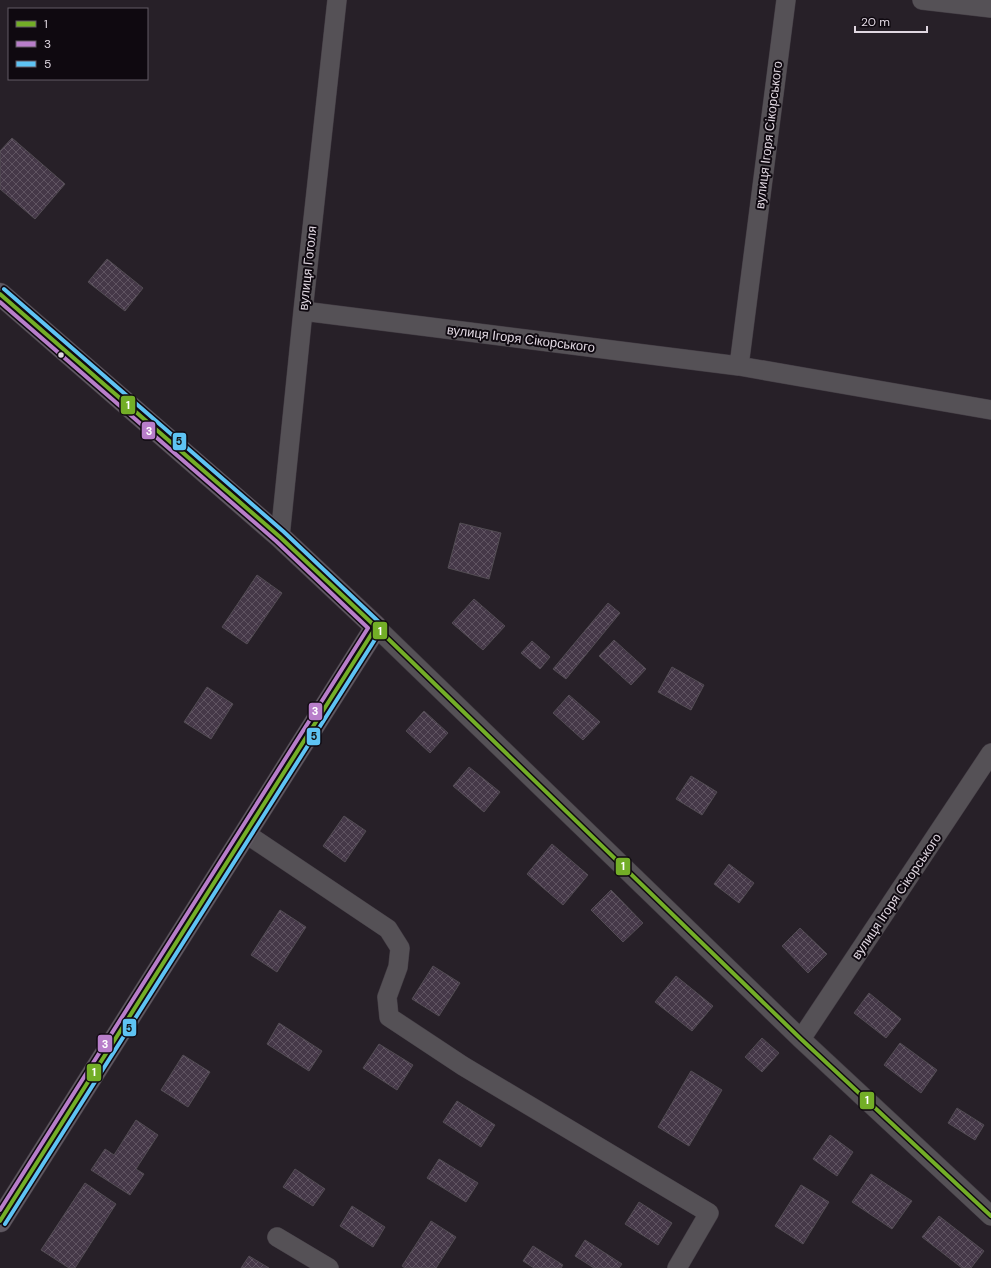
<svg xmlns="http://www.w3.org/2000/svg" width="991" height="1268" viewBox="0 0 991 1268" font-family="'DM Sans',sans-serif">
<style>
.building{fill:url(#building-cross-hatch);stroke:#524c53}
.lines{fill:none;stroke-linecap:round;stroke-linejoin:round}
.street-casing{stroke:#423b43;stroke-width:20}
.primary-casing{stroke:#423b43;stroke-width:23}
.street{stroke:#555156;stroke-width:19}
.primary{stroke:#5f5861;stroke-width:22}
.bus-1-casing{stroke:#0f0910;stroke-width:7}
.bus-2-casing{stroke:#0f0910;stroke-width:7}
.bus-3-casing{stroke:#0f0910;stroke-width:7}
.bus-1{stroke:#73ae27;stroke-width:4}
.bus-2{stroke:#b87eca;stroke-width:4}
.bus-3{stroke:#5ec3f3;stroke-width:4}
.bus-dot{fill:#e0d7e1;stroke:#0f0910;stroke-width:1.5}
.labels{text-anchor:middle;stroke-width:4;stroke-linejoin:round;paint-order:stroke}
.street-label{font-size:13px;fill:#e0d7e1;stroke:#0f0910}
.line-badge{stroke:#0f0910;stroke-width:1.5}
.badge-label{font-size:11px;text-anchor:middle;font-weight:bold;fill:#fff}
.pale-badge-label{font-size:11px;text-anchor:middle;font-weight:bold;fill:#111}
</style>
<defs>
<pattern id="building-cross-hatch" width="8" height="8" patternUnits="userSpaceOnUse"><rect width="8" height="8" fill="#453848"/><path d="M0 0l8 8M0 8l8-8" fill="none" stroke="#605462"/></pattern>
</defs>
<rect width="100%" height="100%" fill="#272028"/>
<path class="building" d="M12,138L65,184L35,219L0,189V151Z
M107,259L143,288L125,311L88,282Z
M460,523L501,533L489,579L448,568Z
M257,575L282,593L247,644L222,627Z
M474,599L505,626L483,650L452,623Z
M608,603L620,613L566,679L553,669Z
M614,640L646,669L631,685L599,656Z
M532,641L550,657L540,669L521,653Z
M672,667L704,685L691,710L658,692Z
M207,687L233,704L211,739L184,722Z
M569,695L600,722L583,740L553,713Z
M424,711L448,733L430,753L406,731Z
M469,767L500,792L484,812L453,786Z
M691,776L717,792L702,815L676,799Z
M344,816L366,831L345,862L323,846Z
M552,844L588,875L563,905L527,874Z
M729,864L754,883L739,903L714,884Z
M611,890L643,923L623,942L591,910Z
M280,910L306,927L277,972L251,955Z
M800,928L827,954L808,973L782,946Z
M433,966L460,983L439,1016L412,999Z
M676,976L713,1006L692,1031L655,1002Z
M869,993L901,1019L886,1038L854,1013Z
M279,1023L322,1051L309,1071L267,1044Z
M762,1038L779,1053L762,1072L745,1057Z
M900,1043L937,1070L921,1093L884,1065Z
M379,1044L413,1065L397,1090L363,1068Z
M183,1055L210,1072L188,1107L161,1090Z
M691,1071L722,1090L689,1146L658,1127Z
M457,1101L495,1125L481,1147L443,1122Z
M957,1108L984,1125L975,1140L948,1123Z
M136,1120L158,1135L136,1169L144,1174L130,1195L91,1170L105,1149L114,1155Z
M830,1135L853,1152L837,1176L813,1159Z
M439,1159L478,1183L466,1202L427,1178Z
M295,1169L325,1189L313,1206L283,1187Z
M871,1174L912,1201L892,1229L852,1202Z
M85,1183L116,1204L75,1268H69L41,1250Z
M801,1185L829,1202L803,1244L775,1226Z
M639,1202L672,1223L658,1245L625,1224Z
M352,1206L385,1227L373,1247L340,1226Z
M939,1216L984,1251L971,1268H962L922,1237Z
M431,1221L456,1237L436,1268H405L402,1266Z
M585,1240L622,1264L619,1268H594L575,1256Z
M533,1246L563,1265L561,1268H534L523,1261Z
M249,1256L269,1268H241Z"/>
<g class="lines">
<defs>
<path id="street" d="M922,0L991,8
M303,311L739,366L991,410
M739,366L786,0
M280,537L303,311L337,0
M376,627L801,1039L991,1216
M245,833L388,929L400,948L398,967L387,997L389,1017L463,1066L709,1213L677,1268
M801,1039L991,753
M277,1237L329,1268"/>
<path id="primary" d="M0,294L280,537L376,627L0,1221"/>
</defs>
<use href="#street" class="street-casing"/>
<use href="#primary" class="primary-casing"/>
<use href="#street" class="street"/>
<use href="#primary" class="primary"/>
<defs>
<path id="bus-1" d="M0,294L280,537L376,627L801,1039L991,1216
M0,1221L376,627"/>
<path id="bus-2" d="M0,302L276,541L368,628L0,1210"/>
<path id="bus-3" d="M4,289L284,532L380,623L382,626L381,630L5,1224"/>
</defs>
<use href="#bus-1" class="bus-1-casing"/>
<use href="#bus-2" class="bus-2-casing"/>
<use href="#bus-3" class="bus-3-casing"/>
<use href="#bus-1" class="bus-1"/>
<use href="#bus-2" class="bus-2"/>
<use href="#bus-3" class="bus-3"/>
</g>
<circle class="bus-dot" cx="61" cy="355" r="3.5"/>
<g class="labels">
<g class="street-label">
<text transform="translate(768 135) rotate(-83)" y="5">вулиця Ігоря Сікорського</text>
<text transform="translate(307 268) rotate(-84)" y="5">вулиця Гоголя</text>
<text transform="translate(521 338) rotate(7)" y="5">вулиця Ігоря Сікорського</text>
<text transform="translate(896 896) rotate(-56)" y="5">вулиця Ігоря Сікорського</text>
</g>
</g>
<g class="line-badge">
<rect x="120" y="395" width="16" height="20" rx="4" fill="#73ae27"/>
<rect x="141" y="421" width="15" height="19" rx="4" fill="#b87eca"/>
<rect x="172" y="432" width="15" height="19" rx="4" fill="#5ec3f3"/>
<rect x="372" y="621" width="16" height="19" rx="4" fill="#73ae27"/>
<rect x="308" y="702" width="15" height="19" rx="4" fill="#b87eca"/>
<rect x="306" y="727" width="15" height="19" rx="4" fill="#5ec3f3"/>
<rect x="615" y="857" width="16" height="19" rx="4" fill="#73ae27"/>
<rect x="122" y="1018" width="15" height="19" rx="4" fill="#5ec3f3"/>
<rect x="97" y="1034" width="16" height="19" rx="4" fill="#b87eca"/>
<rect x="86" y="1063" width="16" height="19" rx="4" fill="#73ae27"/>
<rect x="859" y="1091" width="16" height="19" rx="4" fill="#73ae27"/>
</g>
<g class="badge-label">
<text x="128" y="409">1</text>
<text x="149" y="435">3</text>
<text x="380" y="635">1</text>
<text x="315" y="715">3</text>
<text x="623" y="870">1</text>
<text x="105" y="1048">3</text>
<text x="94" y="1076">1</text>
<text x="867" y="1104">1</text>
</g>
<g class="pale-badge-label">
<text x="179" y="445">5</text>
<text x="314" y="740">5</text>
<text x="129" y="1032">5</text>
</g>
<rect x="8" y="8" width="140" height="72" fill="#0f0910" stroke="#635b64"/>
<rect x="16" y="21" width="20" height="6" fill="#73ae27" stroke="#635b64"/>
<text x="44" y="28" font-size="12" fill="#e0d7e1">1</text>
<rect x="16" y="41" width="20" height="6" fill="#b87eca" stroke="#635b64"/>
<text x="44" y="48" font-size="12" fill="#e0d7e1">3</text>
<rect x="16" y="61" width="20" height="6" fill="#5ec3f3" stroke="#635b64"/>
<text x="44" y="68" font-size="12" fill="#e0d7e1">5</text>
<path d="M855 26v6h72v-6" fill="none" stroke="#e0d7e1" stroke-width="2"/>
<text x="861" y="26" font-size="12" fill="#e0d7e1" stroke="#0f0910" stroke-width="3" paint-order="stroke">20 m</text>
</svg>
